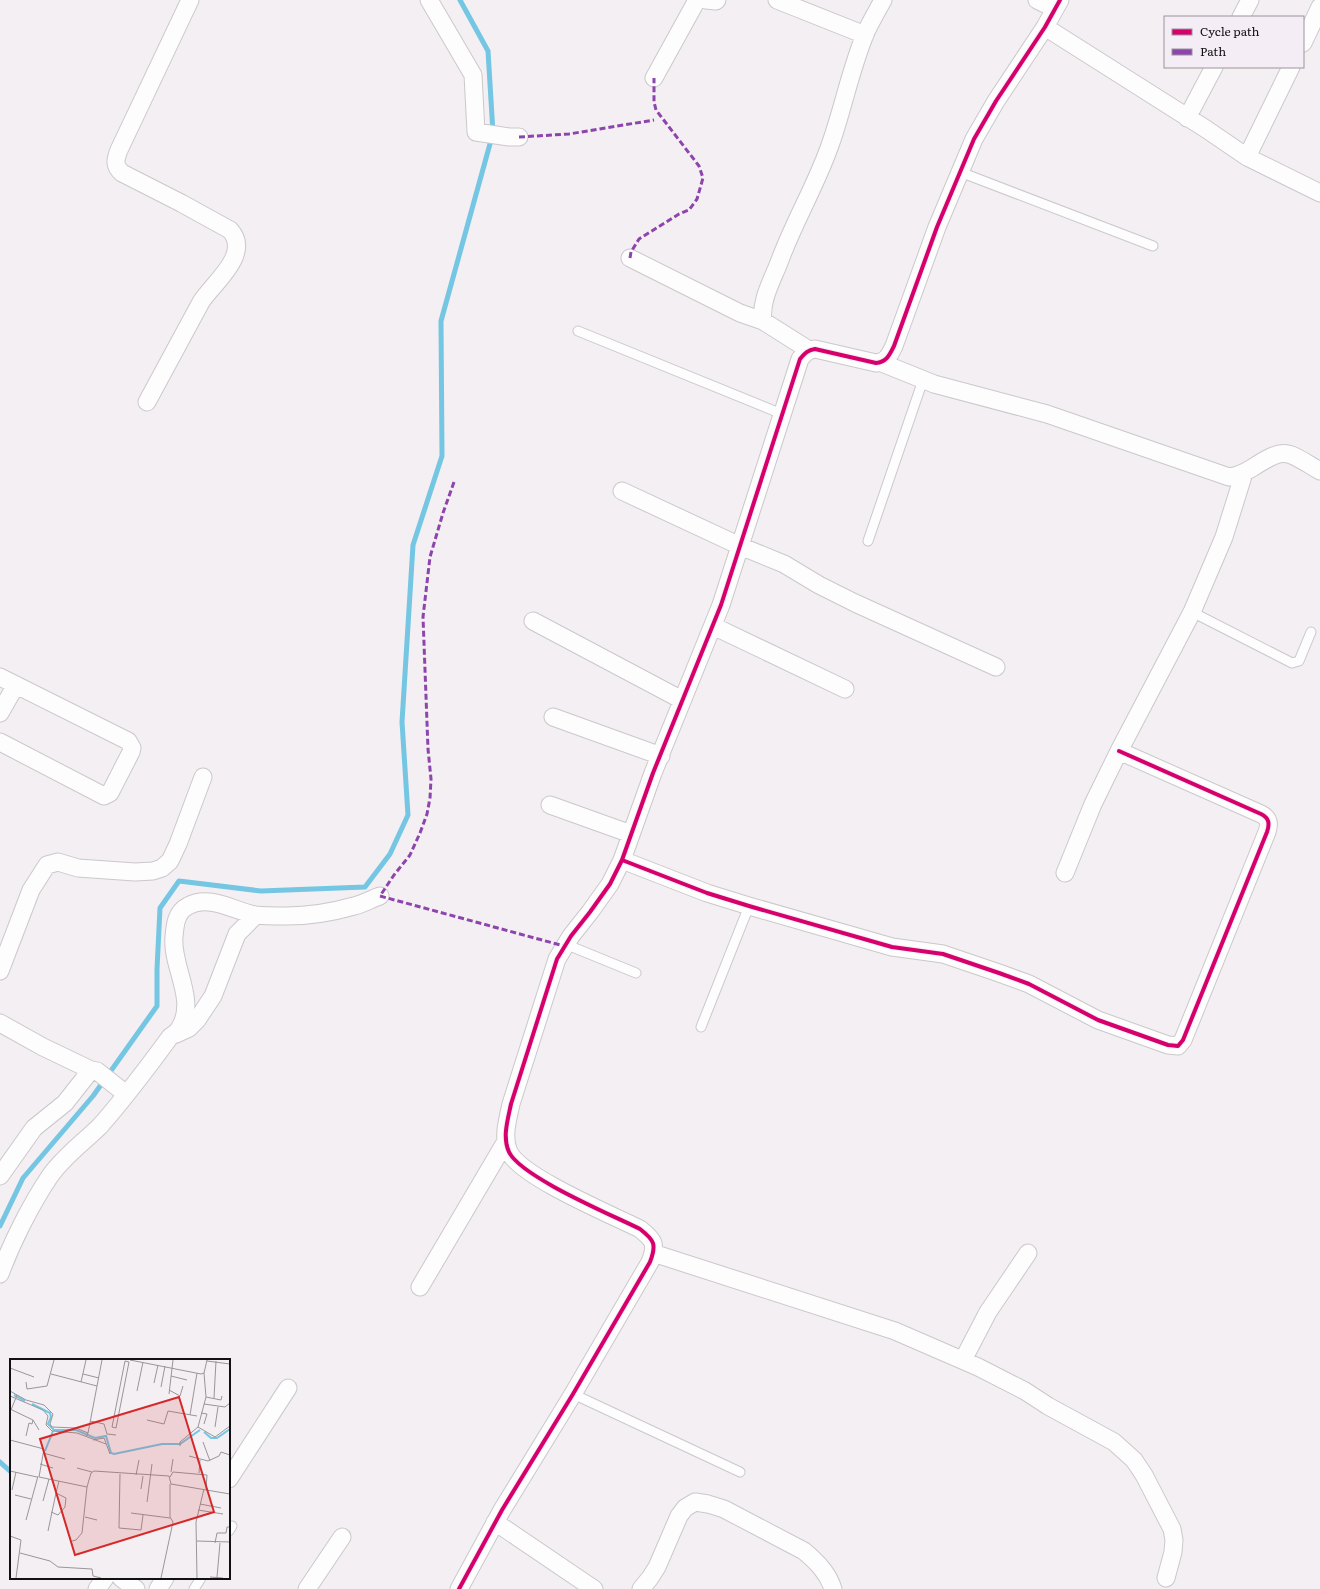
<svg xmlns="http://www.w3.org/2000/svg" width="1320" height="1589" viewBox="0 0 1320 1589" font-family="Literata,serif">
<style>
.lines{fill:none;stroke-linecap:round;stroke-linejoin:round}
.stream{stroke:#74c6e3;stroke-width:5}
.service-casing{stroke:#cbc8cb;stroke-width:11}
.minor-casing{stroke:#cbc8cb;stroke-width:19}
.service{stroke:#fdfdfd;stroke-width:9}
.minor{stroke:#fdfdfd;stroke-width:17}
.quiet{stroke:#8e44ad;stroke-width:3;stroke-dasharray:6 3;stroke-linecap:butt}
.cycleway-casing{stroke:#f5edf5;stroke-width:6}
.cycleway{stroke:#d6006c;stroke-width:4}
.inset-river{fill:none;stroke:#74c6e3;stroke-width:2}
.inset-road{fill:none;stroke:#999699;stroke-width:1}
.view{fill:#d62828;fill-opacity:0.15;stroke:#d62828;stroke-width:2}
.inset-edge{fill:none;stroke:#121012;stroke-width:2}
</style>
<rect width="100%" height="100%" fill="#f3eff3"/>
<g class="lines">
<path class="stream" d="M0,1226L23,1178L93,1096L157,1006V969L160,908L179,881L261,891L365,887L390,854L408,815L402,722L413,545L442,456L441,321L493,133L488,51L460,0
M0,1462L11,1472"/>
<defs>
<path id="service" d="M960,172L1153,246
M578,331L782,414
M868,541L923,380
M1192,612L1292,663L1299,661L1311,632
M565,944L636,973
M701,1027L749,906
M573,1394L740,1472
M229,1531L232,1526
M194,1589L201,1578"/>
<path id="minor" d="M429,0L473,75L476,132L509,137H519
M706,0L716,1L717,0
M777,0L865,35
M1037,0L1055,9
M1241,17L1250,0
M1045,27L1206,129L1247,157L1320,193
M1303,43L1320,7
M654,78L697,0
M1187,118L1214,67
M1247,157L1291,67
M630,258L740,313L763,321
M809,350L763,321C760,300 773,279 780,260C794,222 815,187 829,148C843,110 850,70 866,32C871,21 877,11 883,0
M882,363L934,384L1047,414L1229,477C1238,476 1244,473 1252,468C1286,446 1286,451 1320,471
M147,402L201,302C213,283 252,254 230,230L181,203L122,173C114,166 115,160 119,150L190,0
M622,491L740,546L784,564L819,585L855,603L996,667
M533,621L682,700
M713,626L845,689
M0,677L128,741L132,748L131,752L110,793L104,796L0,742
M0,713L16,685
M553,717L661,756
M550,805L631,834
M622,860L707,893L749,906L892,947L943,954L999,973L1029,984L1098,1020L1168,1045L1178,1046L1183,1040L1267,832C1270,823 1269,818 1261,814L1119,751
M1065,873L1093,804L1119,751L1192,612L1224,537L1244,473
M0,971L31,890L47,865L58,862L78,868L135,872L153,871L162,868L170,861L178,844L203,777
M0,1023L43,1047L91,1070
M176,1034L189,1028L197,1020L213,996L237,934L256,915
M0,1176L34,1128L65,1103L91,1070L97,1071L126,1094
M653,1253L895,1331L978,1367L1025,1391L1048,1406L1114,1442L1134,1460L1144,1475L1172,1529L1174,1540L1173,1552L1166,1578
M0,1274C12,1242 31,1204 50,1176C64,1156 84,1142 100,1126C125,1098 148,1067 170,1037C173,1035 177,1032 179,1029C198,1000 171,967 174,937C175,925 176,912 188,906C210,894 234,911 255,915C265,916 276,916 286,916C308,916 333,912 354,906C363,904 371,899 380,896
M420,1287L506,1141
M963,1360L988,1312L1028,1253
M229,1479L288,1388
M495,1522L594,1589
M121,1578L136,1589
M97,1589L105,1578
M158,1589L165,1578
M307,1589L342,1537
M459,1589L502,1510L573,1394L650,1262C657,1244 654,1240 640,1229C612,1215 521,1177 509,1152C502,1137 508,1119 511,1104L557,959L571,936L590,912L610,884L622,860L653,773L721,605L800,359C805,353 808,350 815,349L876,363C887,362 890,354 894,346L937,227L974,139L996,101L1045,27L1060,0
M641,1589L650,1578L657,1567L679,1516L685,1508L695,1502L708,1504L724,1509L804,1551C817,1562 828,1573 833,1589"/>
</defs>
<use href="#service" class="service-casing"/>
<use href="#minor" class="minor-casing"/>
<use href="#service" class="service"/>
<use href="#minor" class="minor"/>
<path class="quiet" d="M519,137L569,134L654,120
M630,258L631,252L639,239L679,214L689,210L697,199L703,178L699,166L656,110L654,102V78
M454,482L443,513L430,557L423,617L428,749L431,779L430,798L427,814L420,833L410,855L394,875L380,896L564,946"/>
<defs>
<path id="cycleway" d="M622,860L707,893L749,906L892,947L943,954L999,973L1029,984L1098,1020L1168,1045L1178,1046L1183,1040L1267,832C1270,823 1269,818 1261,814L1119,751
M459,1589L502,1510L573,1394L650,1262C657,1244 654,1240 640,1229C612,1215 521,1177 509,1152C502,1137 508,1119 511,1104L557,959L571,936L590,912L610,884L622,860L653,773L721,605L800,359C805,353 808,350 815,349L876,363C887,362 890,354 894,346L937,227L974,139L996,101L1045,27L1060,0"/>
</defs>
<use href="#cycleway" class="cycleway-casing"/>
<use href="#cycleway" class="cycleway"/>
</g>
<g transform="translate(10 1359)">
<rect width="220" height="220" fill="#f3eff3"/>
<path class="inset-river" d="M4,36L15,42M22,45L40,54L41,58L38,65L44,71H66L85,79L96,77L101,94L104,95L152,85H170L190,71M194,73L201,79H207L220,70M35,92L43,72"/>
<path class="inset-road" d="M120,1L191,15L194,14L197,1M115,2L119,3L106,69L102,68ZM197,2L220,5M0,9L24,18M41,15L87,27M73,15L89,19M161,17L177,21M16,23L17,30L37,27L44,1M71,23L76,1M144,24L148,6M151,28L155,7M159,31L170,37L173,27M0,32L16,41L34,46L43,55L40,65L42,68L66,69L78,74L76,78M127,32L133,3M159,35L163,1M0,37L33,51L38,57L36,66L42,72L67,74L96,85M196,38L211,41L212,37M204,39L206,2M194,45L215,48L220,44M0,50L23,61L29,71M1,51L7,36M191,54L197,55L194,65M180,56L187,14M137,61L154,65L158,52L187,57M80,62L94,65L97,75L106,76M188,68L205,78L220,67M205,68L208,48M78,74L92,1M16,77L19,64L22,65L23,61M0,81L34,90L29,118L77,128L81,114L84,112L159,117L161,125L220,135M83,81L94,79L100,95M193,83L200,102M170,87V83L188,68L196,38L194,14M33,94L55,100M179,97L198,102L209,97L211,93L220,96M30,105L43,109M67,109L82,113M0,112L27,118M161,113L163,100M189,114L190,101M110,115L109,169L131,171L133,156M126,116L129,101M160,118L163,113L197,116L196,130M131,130L133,117M2,131L6,113M5,136L21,140M33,142L39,120M137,143L142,105M190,145L211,149M188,151L213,155M41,153L48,156L55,148L56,139L46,134L49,122M121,154L160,159M75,158L87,161M16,161L28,117M38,172L46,134M0,177L11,181L6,219M62,182L66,181L72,174L77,128M187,182L220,183M205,184L207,174H216L217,168H220M10,194L40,202L48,208L82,210L83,217L91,219M200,218L213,219M207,218L210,184M151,219L163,163L160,158V125M187,219L186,163L194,130"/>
<path class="view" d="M169,38L204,153L65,196L30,80Z"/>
<rect width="220" height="220" class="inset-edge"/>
</g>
<rect x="1164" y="16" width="140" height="52" fill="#f5edf5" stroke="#9a959a"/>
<rect x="1172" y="29" width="20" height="6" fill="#d6006c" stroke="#9a959a"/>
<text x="1200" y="36" font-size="12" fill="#121012">Cycle path</text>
<rect x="1172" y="49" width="20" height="6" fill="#8e44ad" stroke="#9a959a"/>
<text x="1200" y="56" font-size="12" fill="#121012">Path</text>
</svg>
